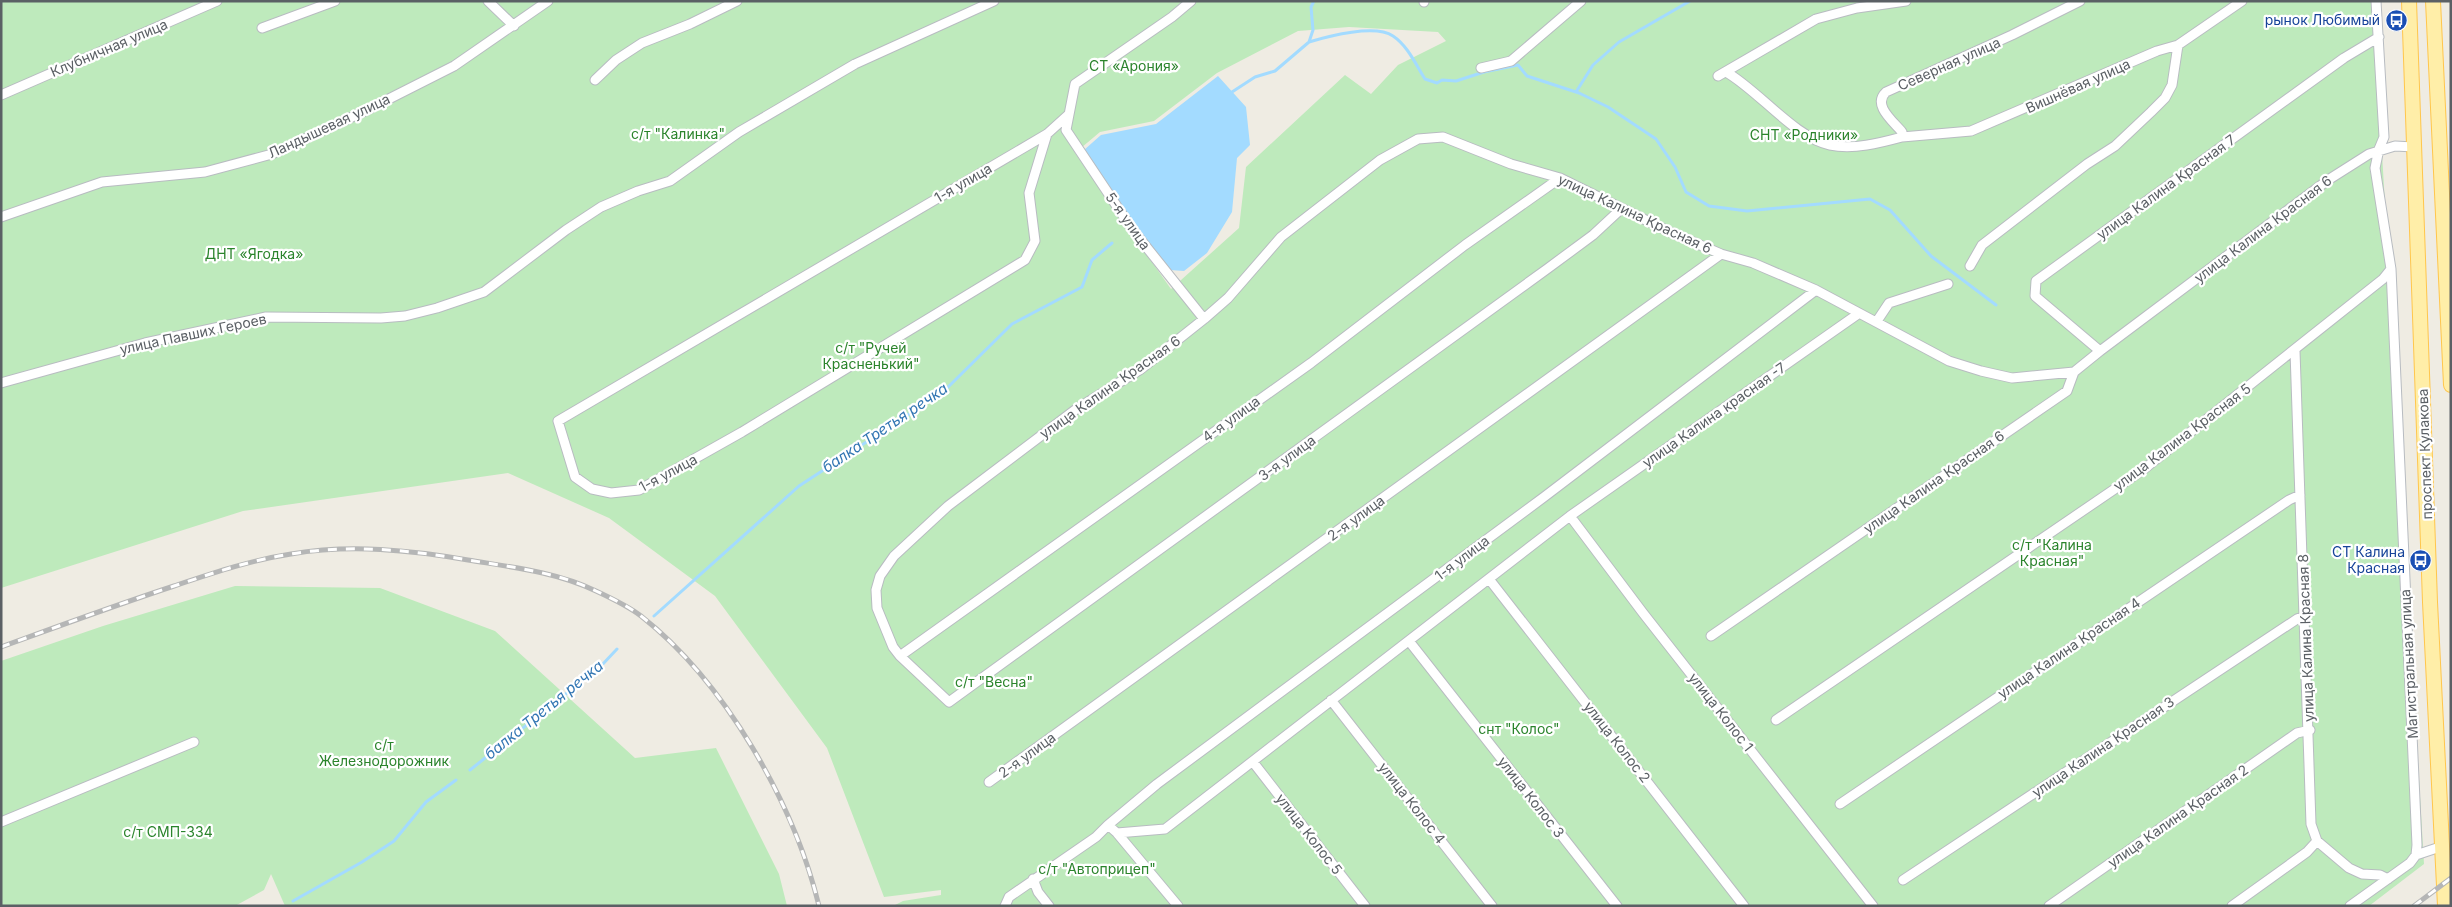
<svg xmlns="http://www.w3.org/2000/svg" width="2452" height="907" viewBox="0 0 2452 907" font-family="Inter,sans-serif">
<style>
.green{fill:#beeabc;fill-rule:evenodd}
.water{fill:#a3dbff}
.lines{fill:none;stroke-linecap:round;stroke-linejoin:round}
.stream{stroke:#a3dbff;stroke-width:3}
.street-casing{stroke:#b8bcc1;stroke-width:11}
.primary-casing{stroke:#ffc64c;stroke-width:16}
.street{stroke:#fff;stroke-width:9}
.primary{stroke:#ffeea8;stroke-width:14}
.rail-casing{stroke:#b5b6b6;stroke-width:5}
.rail{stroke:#fff;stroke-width:3;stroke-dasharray:9;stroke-linecap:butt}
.labels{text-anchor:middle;stroke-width:4.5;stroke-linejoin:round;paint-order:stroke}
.transit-label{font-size:14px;fill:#164399;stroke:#fff;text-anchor:end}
.street-label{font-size:14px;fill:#5b6065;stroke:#fff}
.park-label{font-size:14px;fill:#2b842c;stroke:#fff}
.water-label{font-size:15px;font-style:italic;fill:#3276b3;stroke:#fff}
</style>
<rect width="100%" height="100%" fill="#efece3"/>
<path class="green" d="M1,1H2373L2424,864L2369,906H893L903,901L941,895V890L884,897L827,748L715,596L609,518L508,473L243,511L1,588ZM1349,27L1438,32L1446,41L1398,65L1371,94L1345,75L1246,167L1239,228L1171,289L1075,153L1100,132L1154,121L1217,73L1298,31Z
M235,586L380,588L495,631L635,758L716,748L779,874L787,906H285L271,874L264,890L235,906H1V661L103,626Z"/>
<path class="water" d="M1218,76L1246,107L1250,145L1237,158L1232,212L1207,253L1184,271L1170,270L1129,216L1084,150L1101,135L1156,124Z"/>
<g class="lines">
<path class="stream" d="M1309,42C1329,36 1375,24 1393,36C1408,46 1416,65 1425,79L1437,83L1442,80L1456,81L1484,72L1518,65L1527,76L1579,93L1608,107L1656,139L1675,167L1686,192L1709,206L1747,211L1870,199L1890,210L1931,256L1996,305
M1576,92L1593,65L1619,42L1690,1
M1231,95L1232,92L1255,77L1275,71L1309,42L1313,30L1311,7L1314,1
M654,616L799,486L943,392L1012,324L1082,287L1092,260L1112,243
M470,770L601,666L617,649
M293,901L362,862L394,841L426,802L456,780"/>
<defs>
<path id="street" d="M488,1L514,26
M1191,1L1172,17L1075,84L1066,130L1132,229L1204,319
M1424,2V1
M262,28L335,1
M1481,68L1511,61L1581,1
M1726,72C1758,90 1795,138 1830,145C1853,150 1880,143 1902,137V132C1893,121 1872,105 1886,92L2012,35L2080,1
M1718,76L1816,19L1857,8L1906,1
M595,80L616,60L642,43L690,24L737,1
M1,95L217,1
M1047,134L1029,193L1035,241L1025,260L742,432L639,490L611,493L592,489L575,477L558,421L1047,134L1068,115
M1902,137L1971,131L2157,51L2178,45L2242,1
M1621,209L1593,235L1547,269L949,702L900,656L893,647L877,608L876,590L880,576L894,556L948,506L1075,410L1141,369L1204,319L1228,298L1281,237L1380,160L1418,139L1443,137L1511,164L1560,178L1670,232L1721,254L1753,263L1816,290L1949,361L1981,371L2012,378L2074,372
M1,217L102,182L205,172L272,154L365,111L454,66L548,1
M1970,266L1982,245L2087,164L2115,146L2151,112L2165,98L2172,85L2178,45
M1877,321L1889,303L1948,284
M2100,351L2035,296L2036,281L2344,58L2379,37
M2295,351L2311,824L2317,841L2349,868L2362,874L2380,875L2388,879
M1,383L145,343L266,317L381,318L405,316L437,308L484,292L566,230L601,207L638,191L670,181L739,132L855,64L994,1
M1570,516L1643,613L1873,906
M1489,579L1744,906
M1711,636L2067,391L2074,372L2100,351L2328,180L2369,154L2395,146L2414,147
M1409,641L1617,906
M900,656L1311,363L1465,245L1560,178
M1331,700L1492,906
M1776,720L2144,469L2383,279L2391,269L2375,168L2379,149L2384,137L2376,1
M1253,762L1365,906
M989,782L1721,254
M1840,804L2289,500L2300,495
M1,822L194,742
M1108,825L1157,784L1544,497L1816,290
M1117,833L1178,906
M2416,855L2443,846
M1033,879L1038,892L1049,906
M1903,880L2297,619L2305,616
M1005,906L1009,897L1096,837L1108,825L1117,833L1165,829L1570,516L1858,314
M2049,906L2297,733L2310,730
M2232,906L2307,852L2317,841
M2350,906L2410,863L2416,855L2417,845L2391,269"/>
<path id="primary" d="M2409,1L2430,602L2445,906
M2433,1L2451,385"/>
</defs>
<use href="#street" class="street-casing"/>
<use href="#primary" class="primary-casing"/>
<use href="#street" class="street"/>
<use href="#primary" class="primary"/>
<defs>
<path id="rail" d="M1,647C59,626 116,605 174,586C213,573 251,560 291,554C351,544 410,550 468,560C511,567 557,572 596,591C611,598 628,606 641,616C725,682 794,803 819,906
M2414,906L2451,878"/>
</defs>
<use href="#rail" class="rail-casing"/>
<use href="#rail" class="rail"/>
</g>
<defs>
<symbol id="bus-disc" viewBox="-11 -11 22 22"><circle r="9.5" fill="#1a4fb4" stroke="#fff"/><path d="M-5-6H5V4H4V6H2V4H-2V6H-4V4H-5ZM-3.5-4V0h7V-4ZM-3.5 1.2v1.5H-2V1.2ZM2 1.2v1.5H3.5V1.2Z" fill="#fff"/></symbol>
</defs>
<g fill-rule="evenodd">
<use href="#bus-disc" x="2384" y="8" width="25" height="25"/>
<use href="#bus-disc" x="2408" y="548" width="25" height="25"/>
</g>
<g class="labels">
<g class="transit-label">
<text x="2380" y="25">рынок Любимый</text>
<text x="2405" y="557">СТ Калина<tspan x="2405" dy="16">Красная</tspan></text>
</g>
<g class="street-label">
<text transform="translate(109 48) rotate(-23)" y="5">Клубничная улица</text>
<text transform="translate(1949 64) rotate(-24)" y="5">Северная улица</text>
<text transform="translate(2078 86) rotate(-24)" y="5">Вишнёвая улица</text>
<text transform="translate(329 126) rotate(-25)" y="5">Ландышевая улица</text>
<text transform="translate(963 183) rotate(-30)" y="5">1-я улица</text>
<text transform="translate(2166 187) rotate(-36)" y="5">улица Калина Красная 7</text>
<text transform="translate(1635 214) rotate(25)" y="5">улица Калина Красная 6</text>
<text transform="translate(1128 221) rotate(55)" y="5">5-я улица</text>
<text transform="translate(2263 229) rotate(-37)" y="5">улица Калина Красная 6</text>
<text transform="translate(193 334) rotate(-12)" y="5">улица Павших Героев</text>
<text transform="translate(1110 387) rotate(-35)" y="5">улица Калина Красная 6</text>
<text transform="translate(1714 415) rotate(-35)" y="5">улица Калина красная -7</text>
<text transform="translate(1231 419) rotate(-36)" y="5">4-я улица</text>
<text transform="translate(2182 437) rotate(-37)" y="5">улица Калина Красная 5</text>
<text transform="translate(2425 454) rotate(-92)" y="5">проспект Кулакова</text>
<text transform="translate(1287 458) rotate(-36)" y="5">3-я улица</text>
<text transform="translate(668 473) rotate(-28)" y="5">1-я улица</text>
<text transform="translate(1934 482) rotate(-35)" y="5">улица Калина Красная 6</text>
<text transform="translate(1356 518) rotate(-36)" y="5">2-я улица</text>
<text transform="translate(1462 558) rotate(-37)" y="5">1-я улица</text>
<text transform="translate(2306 638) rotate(-92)" y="5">улица Калина Красная 8</text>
<text transform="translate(2069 648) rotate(-34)" y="5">улица Калина Красная 4</text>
<text transform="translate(2409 664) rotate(-93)" y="5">Магистральная улица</text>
<text transform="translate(1721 712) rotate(52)" y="5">улица Колос 1</text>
<text transform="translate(1617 742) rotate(52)" y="5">улица Колос 2</text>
<text transform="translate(2103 747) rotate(-34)" y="5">улица Калина Красная 3</text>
<text transform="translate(1027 755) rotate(-36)" y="5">2-я улица</text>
<text transform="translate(1531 797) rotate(52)" y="5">улица Колос 3</text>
<text transform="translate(1412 803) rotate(52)" y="5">улица Колос 4</text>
<text transform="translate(2178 816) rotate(-35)" y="5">улица Калина Красная 2</text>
<text transform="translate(1309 834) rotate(52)" y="5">улица Колос 5</text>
</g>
<g class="park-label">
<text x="1134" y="71">СТ «Арония»</text>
<text x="678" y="139">с/т "Калинка"</text>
<text x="1804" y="140">СНТ «Родники»</text>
<text x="254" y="259">ДНТ «Ягодка»</text>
<text x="871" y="353">с/т "Ручей<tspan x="871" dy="16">Красненький"</tspan></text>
<text x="2052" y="550">с/т "Калина<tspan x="2052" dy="16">Красная"</tspan></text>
<text x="994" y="687">с/т "Весна"</text>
<text x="1519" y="734">снт "Колос"</text>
<text x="384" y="750">с/т<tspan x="384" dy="16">Железнодорожник</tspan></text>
<text x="168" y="837">с/т СМП-334</text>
<text x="1097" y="874">с/т "Автоприцеп"</text>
</g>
<g class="water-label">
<text transform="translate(885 428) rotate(-34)" y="5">балка Третья речка</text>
<text transform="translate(544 710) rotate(-39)" y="5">балка Третья речка</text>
</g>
</g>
<rect width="2452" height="907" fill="none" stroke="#5b6065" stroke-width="5"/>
</svg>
